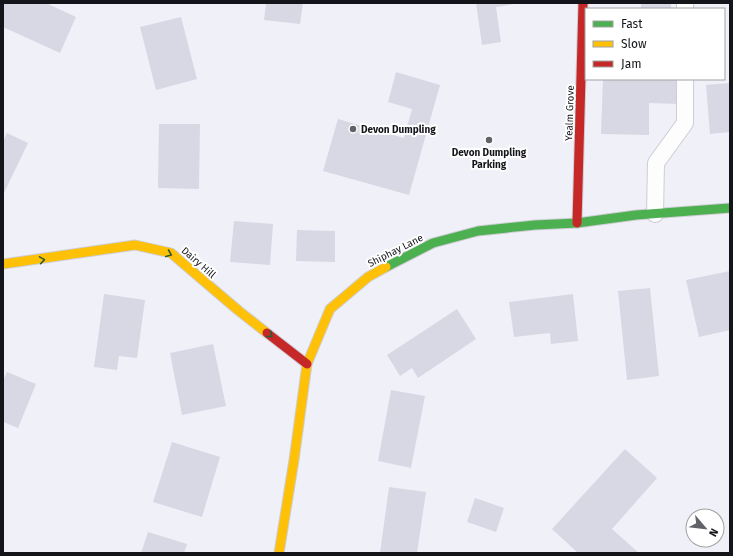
<svg xmlns="http://www.w3.org/2000/svg" width="733" height="556" viewBox="0 0 733 556" font-family="'Fira Sans',sans-serif">
<style>
.building{fill:#d8d8e4}
.lines{fill:none;stroke-linecap:round;stroke-linejoin:round}
.lane-casing{stroke:#cdcdd4;stroke-width:18}
.fast-casing{stroke:#cdcdd4;stroke-width:11}
.slow-casing{stroke:#cdcdd4;stroke-width:11}
.jam-casing{stroke:#cdcdd4;stroke-width:11}
.lane{stroke:#fdfdfe;stroke-width:16}
.fast{stroke:#4caf50;stroke-width:9}
.slow{stroke:#ffc107;stroke-width:9}
.jam{stroke:#c62828;stroke-width:9}
.oneway{stroke:#2d5a32}
.poi-dot{fill:#616268;stroke:#fff;stroke-width:1.5}
.labels{text-anchor:middle;stroke-width:4;stroke-linejoin:round;paint-order:stroke}
.street-label{font-size:10px;fill:#14151a;stroke:#fff}
.poi-label{font-size:10px;font-weight:bold;fill:#14151a;stroke:#fff;text-anchor:start}
</style>
<rect width="100%" height="100%" fill="#f0f0f8"/>
<path class="building" d="M3,3H46L76,17L60,53L3,27Z
M266,3H303L300,24L264,20Z
M476,3H520L496,7L501,42L482,45Z
M641,3H671V9H641Z
M181,17L197,79L156,90L140,27Z
M396,72L440,85L409,195L323,171L338,119L404,138L412,109L388,102Z
M603,79H680L679,104L649,103V135L601,134Z
M730,83V132L710,134L706,85Z
M159,124H200L199,189L158,188Z
M7,133L28,143L3,195V141Z
M234,221L273,224L270,265L230,262Z
M297,230L335,231V262L296,261Z
M730,271V330L699,337L686,280Z
M650,288L659,376L627,380L618,291Z
M104,294L145,300L137,358L119,356L117,370L94,367Z
M573,294L578,341L551,344L550,333L514,337L509,302Z
M457,309L476,339L418,378L412,368L400,376L387,355Z
M213,344L226,406L182,415L170,353Z
M7,372L36,384L18,428L3,422V381Z
M391,390L425,396L411,468L378,461Z
M172,442L220,457L202,517L153,502Z
M625,449L657,478L612,529L639,553H578L552,529Z
M389,487L426,492L417,553H380Z
M475,498L504,508L496,532L467,522Z
M148,532L187,544L184,553H141Z"/>
<g class="lines">
<defs>
<path id="lane" d="M685,9V3
M655,214L656,163L685,123V79"/>
<path id="fast" d="M386,267L433,243L478,231L535,225L577,223L636,215L730,208"/>
<path id="slow" d="M3,264L135,245L171,253L239,311L267,333
M279,553L294,460L307,364L330,309L368,277L386,267"/>
<path id="jam" d="M577,223L583,3
M267,333L307,364"/>
</defs>
<use href="#lane" class="lane-casing"/>
<use href="#fast" class="fast-casing"/>
<use href="#slow" class="slow-casing"/>
<use href="#jam" class="jam-casing"/>
<use href="#lane" class="lane"/>
<use href="#fast" class="fast"/>
<use href="#slow" class="slow"/>
<use href="#jam" class="jam"/>
</g>
<defs><path id="oneway-chevron" d="M-2-3.5L2.5 0L-2 3.5" fill="none" stroke-width="1.6" stroke-linecap="round" stroke-linejoin="round"/></defs>
<g class="oneway">
<use href="#oneway-chevron" transform="translate(169 254) rotate(23)"/>
<use href="#oneway-chevron" transform="translate(42 260) rotate(-9)"/>
<use href="#oneway-chevron" transform="translate(270 335) rotate(38)"/>
</g>
<g class="poi-dot">
<circle cx="353" cy="129" r="4"/>
<circle cx="489" cy="140" r="4"/>
</g>
<g class="labels">
<g class="street-label">
<text transform="translate(569 113) rotate(-88)" y="4">Yealm Grove</text>
<text transform="translate(395 250) rotate(-27)" y="4">Shiphay Lane</text>
<text transform="translate(199 262) rotate(41)" y="4">Dairy Hill</text>
</g>
<g class="poi-label">
<text x="361" y="133">Devon Dumpling</text>
<text x="489" y="156" text-anchor="middle">Devon Dumpling<tspan x="489" dy="12">Parking</tspan></text>
</g>
</g>
<rect width="733" height="556" fill="none" stroke="#14151a" stroke-width="8"/>
<rect x="585" y="8" width="140" height="72" fill="#ffffff" stroke="#a1a1a3"/>
<rect x="593" y="21" width="20" height="6" fill="#4caf50" stroke="#a1a1a3"/>
<text x="621" y="28" font-size="12" fill="#14151a">Fast</text>
<rect x="593" y="41" width="20" height="6" fill="#ffc107" stroke="#a1a1a3"/>
<text x="621" y="48" font-size="12" fill="#14151a">Slow</text>
<rect x="593" y="61" width="20" height="6" fill="#c62828" stroke="#a1a1a3"/>
<text x="621" y="68" font-size="12" fill="#14151a">Jam</text>
<g transform="translate(705 528) rotate(118)"><circle r="19" fill="#ffffff" stroke="#a1a1a3"/>
<path d="M0-3L7 15L0 10L-7 15Z" fill="#616268"/>
<text y="-6" font-size="11" font-weight="bold" text-anchor="middle" fill="#14151a">N</text>
</g>
</svg>
